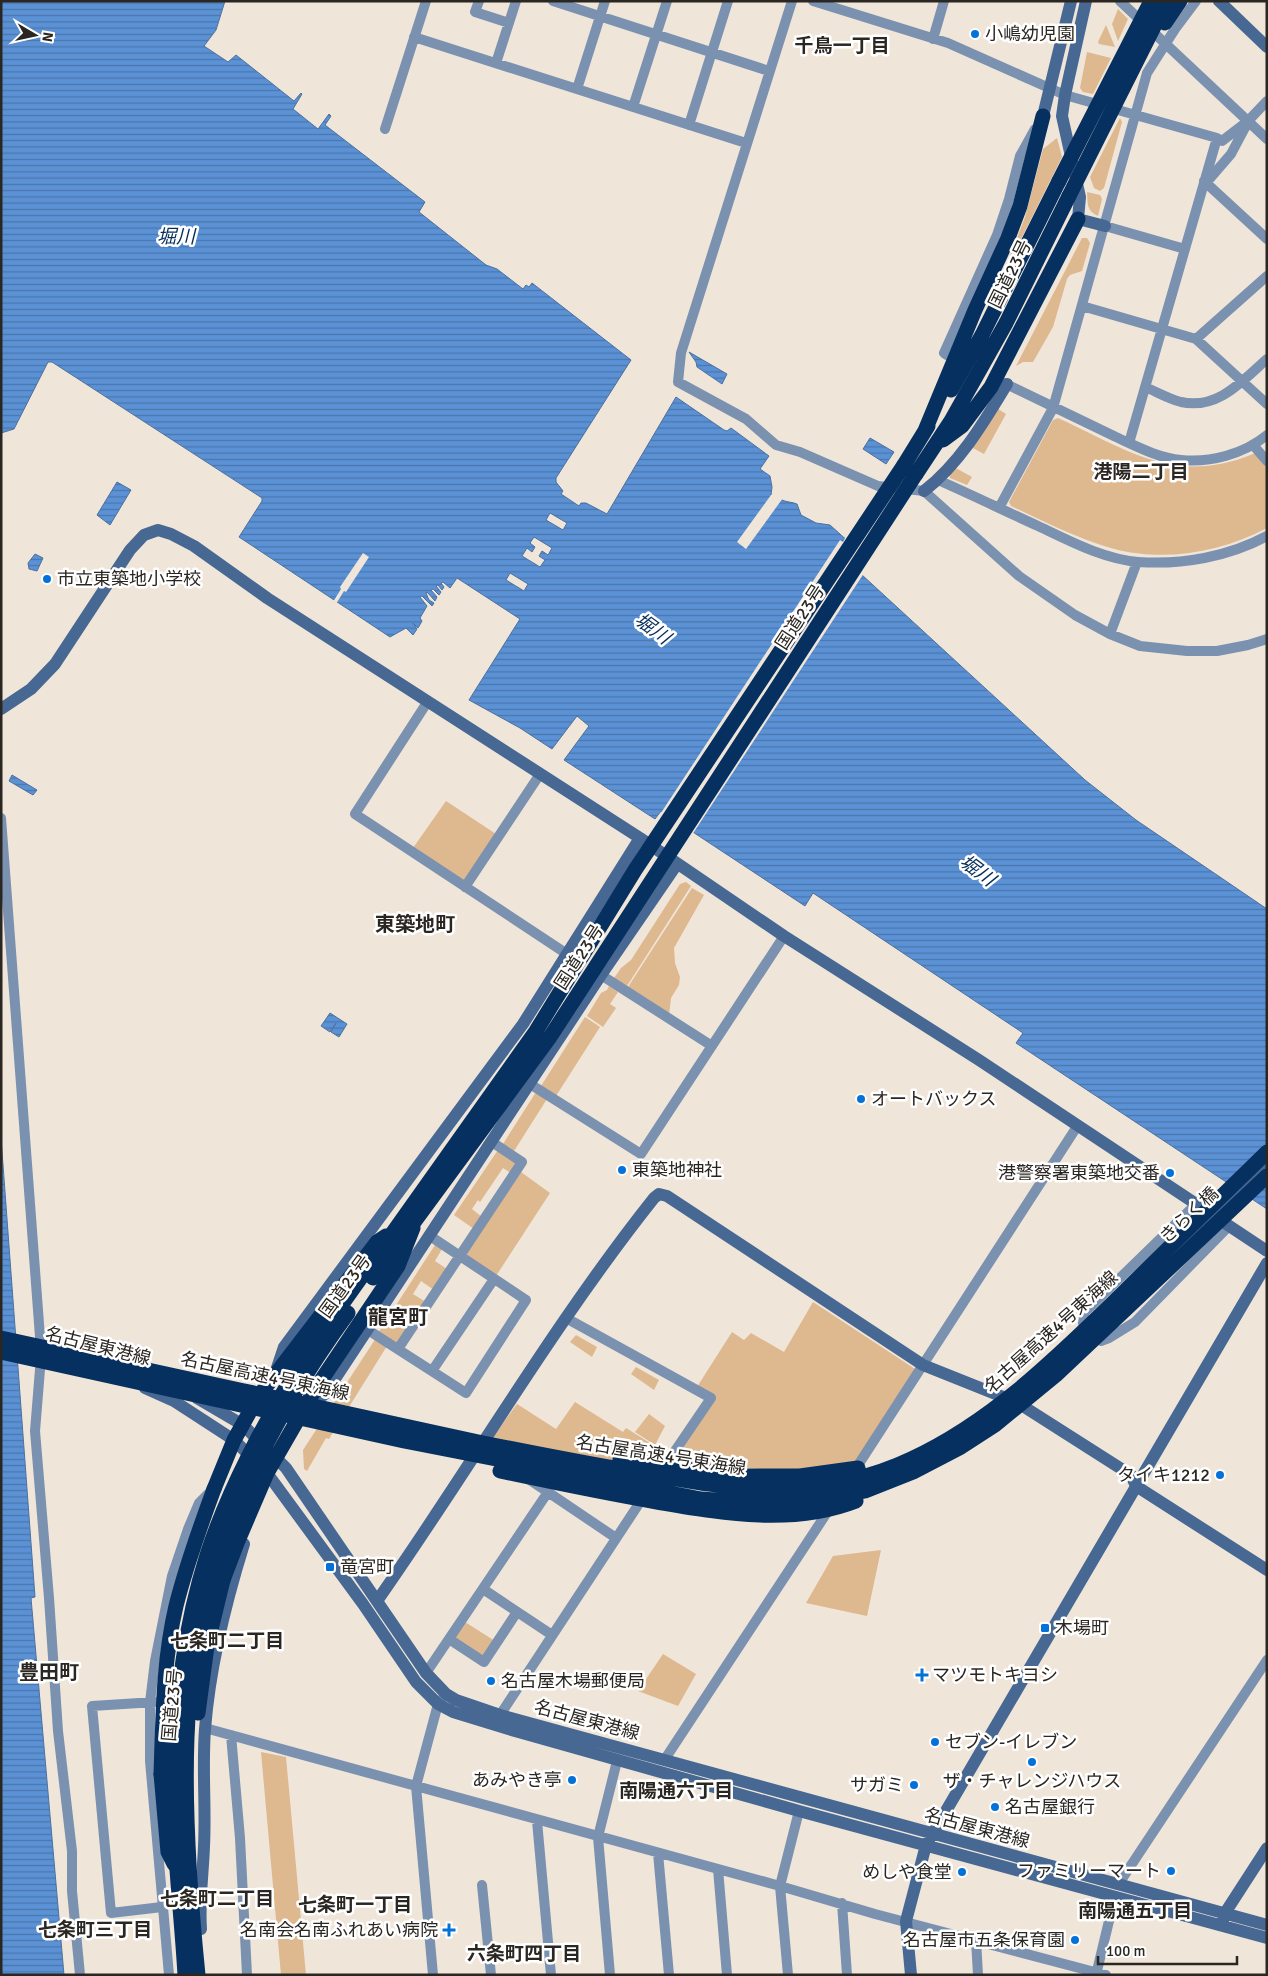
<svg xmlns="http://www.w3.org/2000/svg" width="1268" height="1976" viewBox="0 0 1268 1976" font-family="Signika,'Noto Sans JP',sans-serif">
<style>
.green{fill:#deb88e}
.water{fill:url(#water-rules);stroke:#4c719f;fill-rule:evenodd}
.pier{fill:#f0e5d9}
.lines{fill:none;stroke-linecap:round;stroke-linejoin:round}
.street{stroke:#7a91b0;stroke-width:10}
.secondary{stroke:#466893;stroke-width:12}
.highway{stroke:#06305f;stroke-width:15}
.secondary-bridge{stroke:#466893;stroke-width:12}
.highway-bridge{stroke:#06305f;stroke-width:15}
.poi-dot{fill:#0271d8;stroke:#fff;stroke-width:2}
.labels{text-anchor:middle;stroke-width:5;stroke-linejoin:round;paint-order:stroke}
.poi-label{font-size:18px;fill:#2a2621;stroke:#fff;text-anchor:start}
.street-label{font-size:18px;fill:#2a2621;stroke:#fff}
.neighbourhood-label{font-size:19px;font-weight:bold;fill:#2a2621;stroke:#fff}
.water-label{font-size:19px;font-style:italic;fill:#072e59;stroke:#fff}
.quarter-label{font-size:20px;font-weight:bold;fill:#2a2621;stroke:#fff}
</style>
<defs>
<pattern id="water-rules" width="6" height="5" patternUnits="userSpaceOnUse" patternTransform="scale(1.25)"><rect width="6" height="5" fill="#5b91d5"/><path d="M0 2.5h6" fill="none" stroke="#4b76ac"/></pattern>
</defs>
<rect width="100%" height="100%" fill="#f0e5d9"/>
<path class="green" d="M1118,9L1128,19L1118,41L1112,24Z
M1106,25L1115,47L1099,44L1098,42Z
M1087,52L1111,58L1093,94L1083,92L1080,88Z
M1120,118L1122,122L1104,188L1100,191L1094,188L1090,177Z
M1057,138L1062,157L1012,257L1010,256L1025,217L1043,149Z
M1087,192L1100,195L1102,199L1098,216C1086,210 1088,204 1087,192Z
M1082,238H1087L1090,243L1082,271L1070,275L1067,279L1053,327L1033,362H1023L1016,366Z
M998,409L1006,414L984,454L971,447Z
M1058,418C1127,450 1176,486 1253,454H1258L1267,465V528C1216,555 1153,564 1098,544C1068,534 1039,519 1011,506L1009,502L1053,420Z
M954,467L972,477L967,485L950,478L949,473Z
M446,801L496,834L464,882L413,848Z
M686,882L691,886L627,986L614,978L621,968L631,960L680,884Z
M692,888L704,895L674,948L675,963L680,977L679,985L671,998L669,1015L628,987Z
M609,986L618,992L610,1004L616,1008L603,1027L587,1016L601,993L607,990Z
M585,1017L600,1027L556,1096L541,1086Z
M536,1092L547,1099L514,1151L503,1144Z
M498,1150L515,1161L516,1165L511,1173L503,1168L480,1202L478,1200L472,1209L482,1217L474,1229L454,1215Z
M521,1172L550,1193L496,1276L464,1256Z
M435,1245L442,1249L435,1261L447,1269L434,1290L421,1281L413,1294L426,1302L399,1343L395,1344L378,1333Z
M813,1302L915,1369L854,1467L793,1472L669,1460L713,1398L697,1387L732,1332L744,1340L751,1333L784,1352Z
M576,1335L597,1347L592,1357L570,1342Z
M376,1338L387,1346L329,1439L326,1438L307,1471L304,1469L303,1450Z
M636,1367L659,1380L654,1390L631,1374Z
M575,1402L623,1432L626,1428L666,1453L635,1498L489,1442L517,1404L556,1429Z
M649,1414L665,1426L655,1445L635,1432Z
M881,1550L867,1616L806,1603L833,1556Z
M465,1622L495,1641L484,1660L452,1640Z
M663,1654L696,1674L678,1706L638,1691Z
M261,1752L286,1757L306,1975H281Z"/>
<path class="water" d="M1,1H225L216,30L204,46L228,62L236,55L294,101L301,93L302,94L293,109L318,129L329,114L331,116L325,125L425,202L419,212L486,265L497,269L523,289L526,285L529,287L532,283L631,360L556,478V482L563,491L561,494L579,506L581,503H586L607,514L676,397L724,430L727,431L731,428L769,456L760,469L770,476L772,487L771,495C776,496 777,498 782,500C786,502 792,502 797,504L801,515L816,523L830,525L870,561L861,574L1085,780L1136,820L1267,909V1209L1016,1043L1023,1033L813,893L805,906L661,811L655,819L564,760L589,726L577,716L552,749L520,728L469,700L520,619L457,578L450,588L443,582L441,583L444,587L442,590L438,585L436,586L441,592L439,595L433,589L431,590L437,597L435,601L427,592L426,593L429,600L434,603L432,606L422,596L420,597L427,606L420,618L422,621L418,628L413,623L417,629L413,635L406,628L390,637L239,537L262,501V498L52,362H48L14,429L1,433ZM550,513L567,523L563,530L546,520ZM534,537L552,548L548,555L542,551L539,556L545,560L540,567L522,556L527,548L532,552L535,547L530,543ZM510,573L528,584L524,591L506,580Z
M689,352L727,374L722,384L697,367L696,362Z
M870,438L894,452L886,464L863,449Z
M117,482L131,490L110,525L97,515Z
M35,554L43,558L37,571L29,569L28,563Z
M12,775L37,790L33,795L9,781Z
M330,1013L347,1024L339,1037L331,1032L336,1023L330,1032L321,1026Z
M1,1138L35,1597L31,1598L64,1975H1Z"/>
<path class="pier" d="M776,493L783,498L746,549L737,542L771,495Z
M846,536L872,561L692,835L661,814L655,822L840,540L843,542Z
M363,553L369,557L346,592L344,591L336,604L333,602L341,589L340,587Z"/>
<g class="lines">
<path class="street" d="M479,1L475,12L509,23
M553,1L769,71
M792,1L681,353L678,382L746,419L776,445L800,452L878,486L924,491L1019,576L1075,615L1110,634L1140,646L1187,651H1217L1248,645L1267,639
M813,1L948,43L1065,95L1217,138L1222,141L1248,121L1267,101
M1120,1L1267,139
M414,37L746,143
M933,39L944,1
M496,63L516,1
M577,89L605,1
M633,107L667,1
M689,125L728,1
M385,129L426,1
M1204,181L1267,239
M1206,183L1231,154L1248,122
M1105,226L1185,249
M1082,306L1196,339L1267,404
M1196,339L1267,276
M947,355L944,353L997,235L1009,199L1020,156L1035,129
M1002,382C1040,400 1078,419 1116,437C1136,446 1158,458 1181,460C1210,463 1244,454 1267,435
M1145,387C1157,392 1169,399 1181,402C1218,410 1242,381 1267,359
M1129,443L1217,138
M1253,445L1267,461
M938,480C972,495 1005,511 1038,526C1070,541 1103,559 1138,562C1182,565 1228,557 1267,536
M999,508L1053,408L1147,73L1175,29L1196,1
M1110,634L1137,562
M428,701L355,814L567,954
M1,818L41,1350
M465,887L540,774
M601,975L712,1046
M530,1084L641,1154L784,936
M566,1318L711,1398L662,1470
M368,1330L466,1393L526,1300L430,1236
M1085,1333L1083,1323L1085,1312L1197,1203
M1094,1337L1101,1341L1109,1338L1135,1322L1229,1226
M398,1349L522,1162L492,1142
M41,1357L35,1431L49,1598L58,1731L72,1851V1891L80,1975
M432,1371L494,1279
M853,1473L1078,1125
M530,1480L616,1538
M483,1589L552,1635
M449,1639L484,1662L517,1612
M426,1673L548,1492
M155,1702L92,1706L111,1913L162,1907
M499,1721L500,1715L644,1496
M205,1728L780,1886L875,1914L1106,1975
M231,1735L240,1838L247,1975
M665,1759L830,1508
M537,1821L551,1975
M658,1853L669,1975
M718,1869L727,1975
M482,1885L491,1975
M1118,1885L1267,1660
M842,1903L847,1975
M976,1940L978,1975
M169,1975L150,1761V1702L155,1661L172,1576L188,1529L199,1503L211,1491
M433,1975L416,1786L438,1704L442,1699
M610,1975L598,1837L617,1761
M788,1975L780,1886L799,1811
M1096,1975L1115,1896"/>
<path class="secondary" d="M1086,1L1065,95L1062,116L1080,197L1078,219L1105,226
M1219,1L1267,47
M1043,116L1071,1
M924,491C960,463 984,422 1007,384
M1,709L31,689L55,664L130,550L144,535L158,530L171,534L194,546L267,598L640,838L784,936L979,1060L1267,1251
M276,1371L284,1347L523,1024L640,838
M145,1388L174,1401L234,1440L267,1473L363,1604L416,1682L438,1704L453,1712L515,1731L799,1811L1267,1938
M197,1398L243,1425L286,1468L426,1673L446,1694L456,1700L500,1715L1267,1925
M306,1408L325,1394L601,975L677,864
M377,1601C471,1467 553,1325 654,1198L659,1194L667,1196L923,1365L1018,1403L1131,1475L1136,1486L1267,1570
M1223,1921L1225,1913L1267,1848
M201,1929C199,1902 203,1874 204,1846C206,1807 202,1768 205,1729C210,1665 225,1605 244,1544
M911,1975L906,1921L926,1845L1267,1263"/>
<path class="highway" d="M951,390L982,335L1059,181
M924,433L975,310L1008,238L1020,206L1043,116
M943,440L962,426L991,387L1078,219
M904,465L928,426
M916,474L951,421L1006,323L1069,196
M214,1489L234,1440L258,1397L377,1242L386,1236
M223,1580L237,1543L267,1473L316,1388L398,1266L413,1228
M161,1774L168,1852L174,1864"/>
<path class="secondary-bridge" d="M1161,1265L1267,1165"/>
<path class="highway-bridge" d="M1165,23L1180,1
M1059,181L1151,1
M1069,196L1167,1
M373,1278L550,1037L916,474
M1,1338C162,1372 322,1409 483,1443C538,1454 593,1465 649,1474C693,1482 737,1490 782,1489C826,1487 871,1478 911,1459C993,1421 1057,1357 1121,1295C1169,1247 1218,1200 1267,1152
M1,1352L404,1441L701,1499L771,1504L820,1500L865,1491L913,1472L961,1447L995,1425L1056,1375L1267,1176
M620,1459L741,1476H800L858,1468
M500,1471C552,1482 604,1493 657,1502C722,1513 792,1526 856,1501
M198,1713L207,1646L223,1580
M161,1774C163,1717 163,1661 176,1606C186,1566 200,1527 214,1489
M185,1975C182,1923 176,1872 174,1820C172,1732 180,1640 207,1555C229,1487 264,1424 301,1362L536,1031L635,870L904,465
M198,1975C190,1896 184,1816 187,1737C188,1721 188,1704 190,1688C209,1546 264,1428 348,1313"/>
</g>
<g class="poi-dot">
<circle cx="975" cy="34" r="5"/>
<circle cx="47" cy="579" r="5"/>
<circle cx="861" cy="1099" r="5"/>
<circle cx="622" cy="1170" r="5"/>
<circle cx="1170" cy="1173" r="5"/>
<circle cx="1220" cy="1475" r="5"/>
<rect x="325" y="1562" width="10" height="10" rx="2.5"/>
<rect x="1040" y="1623" width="10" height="10" rx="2.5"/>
<path d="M919.5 1667.5h5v5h5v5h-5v5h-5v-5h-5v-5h5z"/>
<circle cx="491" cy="1681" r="5"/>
<circle cx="935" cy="1742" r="5"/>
<circle cx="1032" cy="1762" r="5"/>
<circle cx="572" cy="1780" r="5"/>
<circle cx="914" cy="1785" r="5"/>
<circle cx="995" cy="1807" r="5"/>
<circle cx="1171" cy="1871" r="5"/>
<circle cx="962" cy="1872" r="5"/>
<path d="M446.5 1922.5h5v5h5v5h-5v5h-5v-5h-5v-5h5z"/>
<circle cx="1075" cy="1940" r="5"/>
</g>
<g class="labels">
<g class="poi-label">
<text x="985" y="40">小嶋幼児園</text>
<text x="57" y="585">市立東築地小学校</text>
<text x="871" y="1105">オートバックス</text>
<text x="632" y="1176">東築地神社</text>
<text x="1160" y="1179" text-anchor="end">港警察署東築地交番</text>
<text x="1210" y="1481" text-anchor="end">タイキ1212</text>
<text x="340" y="1573">竜宮町</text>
<text x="1055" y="1634">木場町</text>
<text x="932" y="1681">マツモトキヨシ</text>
<text x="501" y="1687">名古屋木場郵便局</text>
<text x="945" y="1748">セブン-イレブン</text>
<text x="562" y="1786" text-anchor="end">あみやき亭</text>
<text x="1032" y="1787" text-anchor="middle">ザ・チャレンジハウス</text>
<text x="904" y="1791" text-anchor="end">サガミ</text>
<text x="1005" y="1813">名古屋銀行</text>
<text x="1161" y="1877" text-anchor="end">ファミリーマート</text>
<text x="952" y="1878" text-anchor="end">めしや食堂</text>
<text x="438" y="1936" text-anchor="end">名南会名南ふれあい病院</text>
<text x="1065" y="1946" text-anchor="end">名古屋市五条保育園</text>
</g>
<g class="street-label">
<text transform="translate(1010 274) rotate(-64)" y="6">国道23号</text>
<text transform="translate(800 617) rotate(-57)" y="6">国道23号</text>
<text transform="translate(579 957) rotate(-57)" y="6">国道23号</text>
<text transform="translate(1189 1215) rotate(-43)" y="6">きらく橋</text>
<text transform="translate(345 1286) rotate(-54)" y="6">国道23号</text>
<text transform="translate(1051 1332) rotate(-42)" y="6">名古屋高速4号東海線</text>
<text transform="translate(98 1346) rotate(14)" y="6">名古屋東港線</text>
<text transform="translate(265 1376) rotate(12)" y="6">名古屋高速4号東海線</text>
<text transform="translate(661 1455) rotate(9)" y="6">名古屋高速4号東海線</text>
<text transform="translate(172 1705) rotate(-85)" y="6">国道23号</text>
<text transform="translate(587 1720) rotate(15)" y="6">名古屋東港線</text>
<text transform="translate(977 1828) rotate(15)" y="6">名古屋東港線</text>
</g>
<g class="neighbourhood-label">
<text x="842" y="52">千鳥一丁目</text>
<text x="1141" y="478">港陽二丁目</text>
<text x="227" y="1647">七条町二丁目</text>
<text x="676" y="1797">南陽通六丁目</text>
<text x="217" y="1905">七条町二丁目</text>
<text x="355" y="1911">七条町一丁目</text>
<text x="1135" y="1917">南陽通五丁目</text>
<text x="95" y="1936">七条町三丁目</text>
<text x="524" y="1960">六条町四丁目</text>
</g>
<g class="water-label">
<text x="176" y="243">堀川</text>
<text transform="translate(653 628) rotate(36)" y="7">堀川</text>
<text transform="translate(978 870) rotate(37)" y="7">堀川</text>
</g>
<g class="quarter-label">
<text x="415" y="931">東築地町</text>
<text x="398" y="1324">龍宮町</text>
<text x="49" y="1679">豊田町</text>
</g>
</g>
<rect width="1268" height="1976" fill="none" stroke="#2a2621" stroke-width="5"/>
<g transform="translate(35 35) rotate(99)" stroke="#ffffff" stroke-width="4" paint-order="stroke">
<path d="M0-4L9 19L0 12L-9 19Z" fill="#2a2621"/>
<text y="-8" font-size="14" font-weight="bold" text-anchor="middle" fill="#2a2621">N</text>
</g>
<path d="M1098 1956v8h139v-8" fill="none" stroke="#2a2621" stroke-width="2.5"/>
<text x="1106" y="1956" font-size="15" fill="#2a2621" stroke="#ffffff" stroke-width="4" paint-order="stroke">100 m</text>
</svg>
